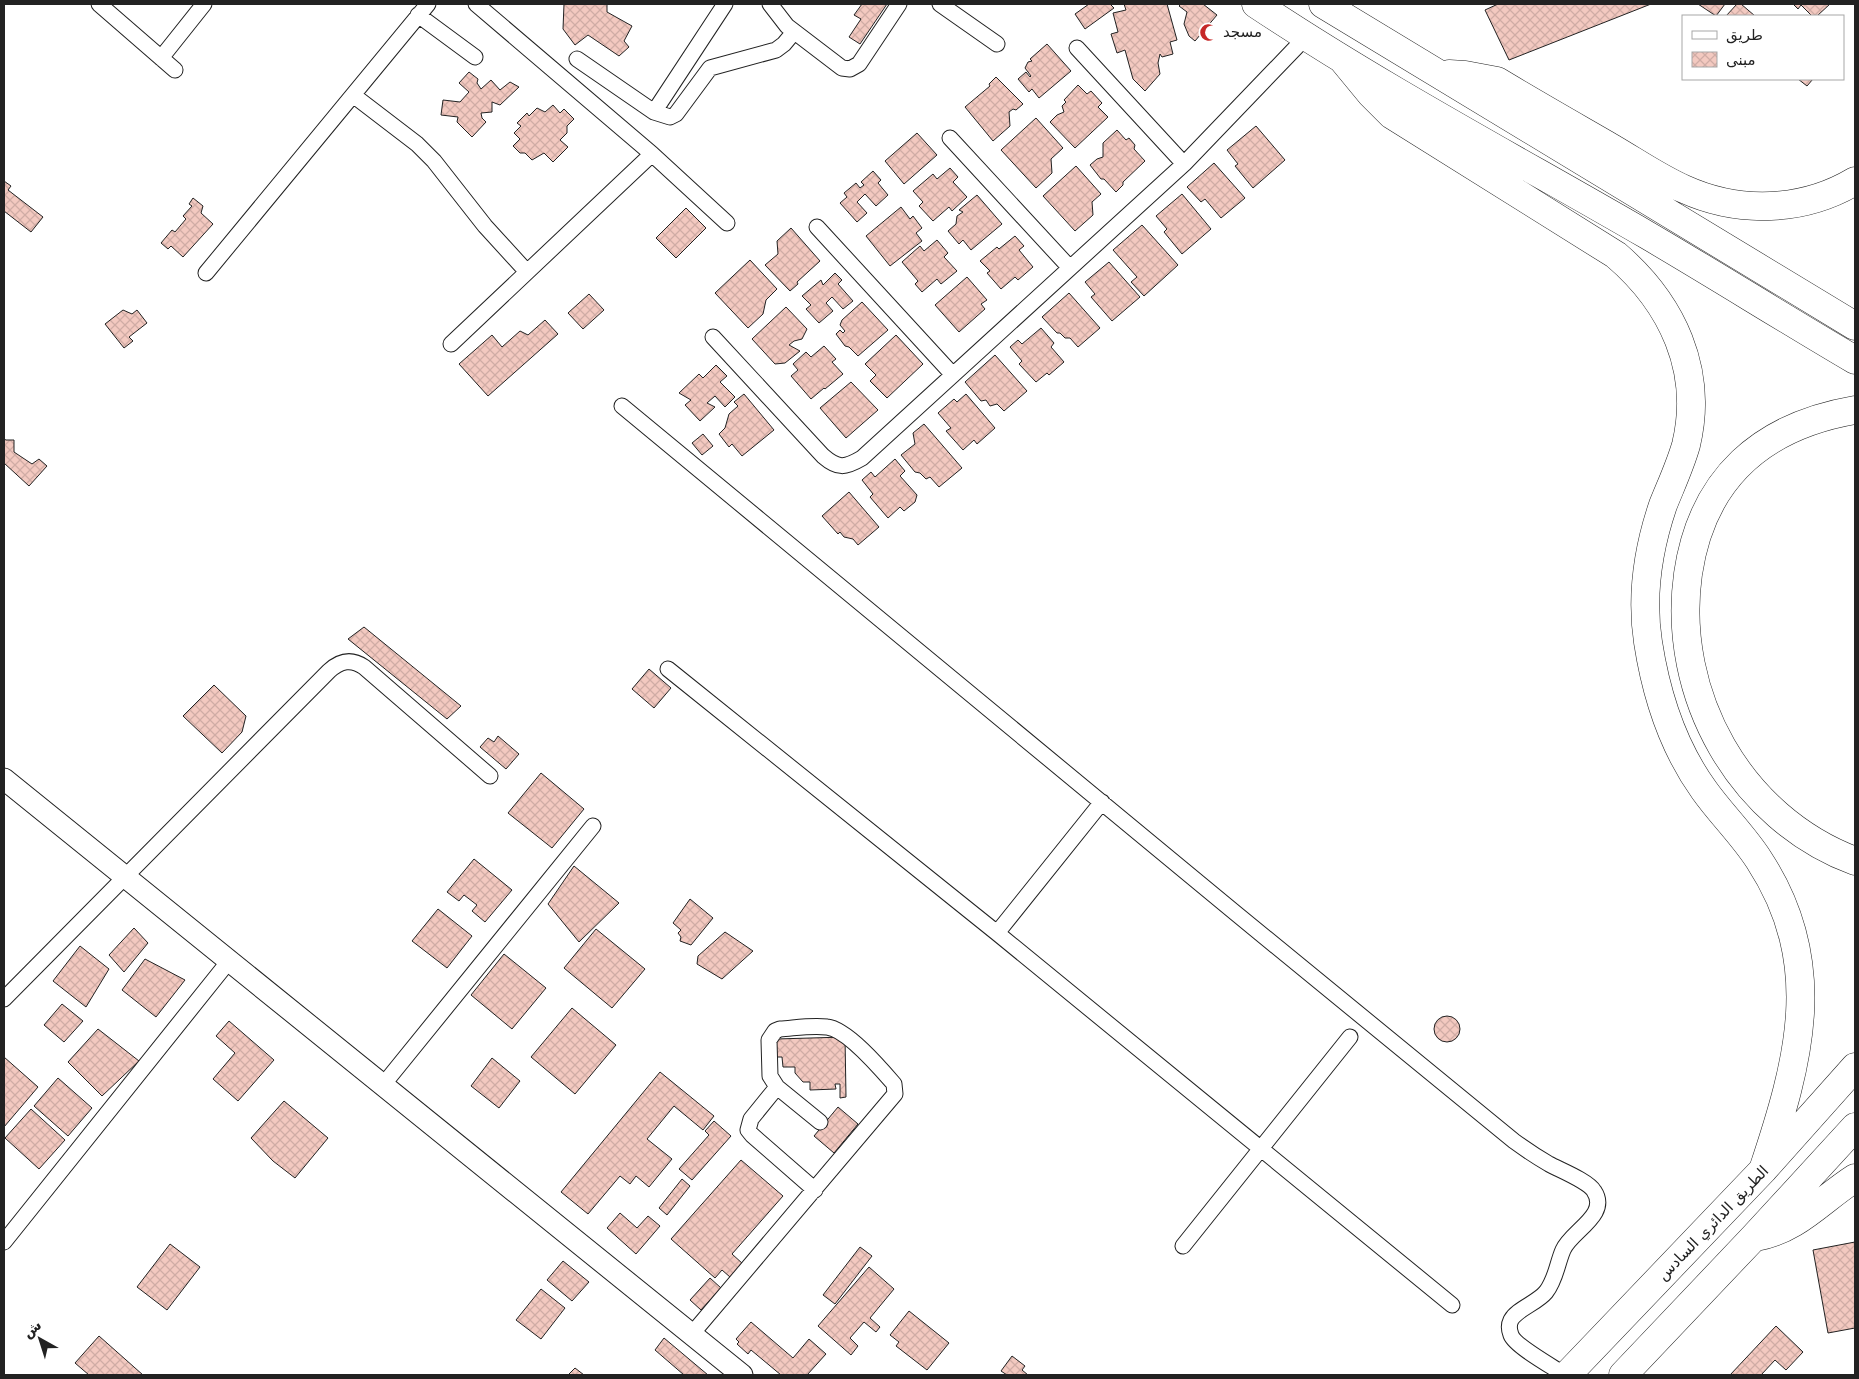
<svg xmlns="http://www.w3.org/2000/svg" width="1859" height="1379" viewBox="0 0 1859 1379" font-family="'DejaVu Sans',Vazirmatn,sans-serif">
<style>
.building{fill:url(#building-cross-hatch);stroke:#222}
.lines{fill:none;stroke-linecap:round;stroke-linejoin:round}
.street-casing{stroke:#222;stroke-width:17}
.secondary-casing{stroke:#222;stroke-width:23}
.highway-casing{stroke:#222;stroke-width:29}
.street{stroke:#fff;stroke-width:15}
.secondary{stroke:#fff;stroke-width:21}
.highway{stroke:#fff;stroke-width:28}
.labels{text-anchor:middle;stroke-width:4;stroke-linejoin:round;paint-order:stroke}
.poi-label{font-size:15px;fill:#222;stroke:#fff;text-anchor:start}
.street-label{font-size:15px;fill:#222;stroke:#fff}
</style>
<defs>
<pattern id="building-cross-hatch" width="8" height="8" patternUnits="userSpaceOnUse" patternTransform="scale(1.25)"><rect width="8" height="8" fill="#f3c9c0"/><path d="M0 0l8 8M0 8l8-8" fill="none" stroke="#d0aca5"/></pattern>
</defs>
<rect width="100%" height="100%" fill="#fff"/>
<path class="building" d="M564,4H607V12L632,26L624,41L629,47L619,56L588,35L575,45L563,29Z
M862,4H887L860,44L849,37L861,19L854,15Z
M1089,4H1110L1114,8L1085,29L1075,14Z
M1124,4H1167L1177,40L1170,42L1173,54L1162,57L1160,54L1158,63L1160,74L1145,91L1133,79L1125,50L1117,53L1111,34L1118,32L1113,13L1126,10Z
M1181,4H1203L1217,15L1195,41L1189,36L1184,24L1187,12L1179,6Z
M1498,4H1651L1509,60L1485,10Z
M1698,4H1725L1716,16Z
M1737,4H1741L1755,16H1726Z
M1793,4H1830L1817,16H1812L1801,5L1798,9Z
M1047,44L1071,71L1039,98L1032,89L1029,92L1018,79L1026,72L1030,77L1031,76L1025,68L1028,62L1032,61L1030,59Z
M469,72L478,79L477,83L481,89L491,80L500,90L510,82L519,87L500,105L492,102V112L481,113L482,118L486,122L472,137L457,122L458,117L441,115L443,100L460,102L469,92L459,83Z
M996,77L1023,104L1016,110L1013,109L1009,112L1010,126L993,141L965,107L990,86L989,84Z
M1798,79H1813L1807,86Z
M1078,85L1087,94L1091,91L1102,103L1098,107L1108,117L1075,148L1050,122L1057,115L1064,112L1062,106L1066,102L1064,100Z
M553,105L560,113L564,109L574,119L567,126V133L560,140L568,147L553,162L544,153L532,160L525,153H520L513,146L520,139L514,133L521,126L517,123L527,113L529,116L537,108L545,112Z
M1036,118L1063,148L1051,159L1052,173L1036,188L1001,150Z
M1256,126L1285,160L1253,188L1235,166L1238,164L1227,150Z
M1117,130L1126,140L1129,138L1135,145L1134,149L1145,161L1123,182V185L1116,192L1104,179H1101L1090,165L1097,159L1103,157V143Z
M917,133L937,155L904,184L885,161Z
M1214,163L1245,198L1221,218L1205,199L1201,202L1187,187Z
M1076,166L1101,194L1092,202L1093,215L1075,231L1043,196Z
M950,168L958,177L953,182L967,197L952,211L949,207L933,221L919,206L923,202L913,191L933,174L937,179Z
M873,171L881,180L878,183L888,195L876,206L865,194L857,202L867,213L857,222L840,203L847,197L844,193L856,183L860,188L864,185L861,182Z
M4,181L11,186L8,190L43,217L31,232L4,211Z
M1182,194L1211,229L1182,254L1164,232L1167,229L1156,216Z
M977,195L1002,224L971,250L963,240L959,244L948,231L956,224L957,216L963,212L959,210Z
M193,198L203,206L201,213L213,224L183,257L171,246L168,249L161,243L172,230L175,232L186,219L183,216L192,206L189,204Z
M901,207L910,219L913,216L922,228L916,233L922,241L890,266L866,236Z
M686,208L706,228L676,258L656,238Z
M1142,225L1178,265L1144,296L1131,282L1137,277L1113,250Z
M791,228L820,261L797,282L798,284L790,291L765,265L778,254L777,241Z
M1015,236L1024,246L1019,250L1033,267L1018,280L1015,277L1001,289L987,273L990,271L980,261L997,247L999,249Z
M937,240L948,253L944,257L957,271L941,284L937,279L922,292L915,284L918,281L902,262L920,246L924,251Z
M750,260L777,289L766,300L763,314L748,328L715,293Z
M1109,262L1140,297L1112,321L1091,297L1095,294L1085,282Z
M835,273L842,280L838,284L853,301L843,309L832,297L826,303L833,311L819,323L806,309L811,305L802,296L821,280L823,285Z
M967,277L987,300L981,304L985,309L959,332L935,305Z
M1069,293L1100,328L1078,347L1070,338H1065L1060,333H1057L1042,317Z
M589,294L604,310L583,329L568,313Z
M862,302L888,330L858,356L849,347L845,346L836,334L840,330L843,333L845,331L840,325L842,320Z
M786,307L807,329L802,339L794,341L789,345L800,351L785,363L775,364L752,339Z
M123,310L132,314L137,310L147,323L129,337L133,341L124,348L105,324Z
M545,320L558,334L488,396L459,364L492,335L502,347L520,331L528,335Z
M1041,328L1054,343L1051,347L1064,362L1049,375L1047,373L1036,382L1019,364L1022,361L1010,347L1018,340L1022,344Z
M896,335L923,364L887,398L870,381L876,375L865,364Z
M824,346L836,359L832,362L843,374L825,389L824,388L811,399L791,376L798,370L793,364L806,352L811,357Z
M995,355L1027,391L1004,411L997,404L990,406L986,400L981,401L965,382Z
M716,365L727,376L720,382L735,397L725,407L715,396L707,403L715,407L700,421L685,405L691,400L679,393L699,374L703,378Z
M851,382L878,410L846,438L820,408Z
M744,394L774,430L742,456L732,444L729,447L719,434L725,428L729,414L738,406L734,402Z
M966,394L995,428L977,444L974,440L963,450L946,431L951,428L938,413L954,399L957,402Z
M924,424L962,468L939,487L930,477L926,479L920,473L915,472L901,455L915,444L913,433Z
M703,434L713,446L702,455L692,443Z
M4,439L6,440H14V452L32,464L39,459L47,466L29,486L4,463Z
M895,459L905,471L900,476L917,495L915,502L904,511L900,507L888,518L870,497L873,494L862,480L871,472L875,477Z
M849,492L879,527L858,545L853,539L844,537L840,532L838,534L822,516Z
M364,627L461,706L447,719L348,639Z
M649,669L671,688L654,708L632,689Z
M214,685L246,716L242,732L222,753L183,716Z
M498,736L519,754L506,769L480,747L488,738L494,742Z
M541,773L584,809L552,848L508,813Z
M474,859L512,890L485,922L472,911L477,905L464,895L459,901L447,892Z
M574,866L619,903L579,942L548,904Z
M690,899L713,918L691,945L680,941L681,937L678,933L681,930L673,923Z
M438,909L472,936L447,968L412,941Z
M134,928L148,943L124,972L109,955Z
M596,929L645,969L612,1008L564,968Z
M725,932L753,951L722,979L697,964L698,956Z
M80,946L109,969L86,1007L53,981Z
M504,954L546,988L512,1029L471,995Z
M145,959L185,980L156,1017L122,990Z
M62,1004L83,1021L64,1042L44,1025Z
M572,1008L616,1045L575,1094L531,1057Z
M1434 1029a13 13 0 1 1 26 0a13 13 0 1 1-26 0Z
M229,1021L274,1060L238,1101L213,1079L235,1053L216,1036Z
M98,1029L139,1061L102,1096L68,1062Z
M845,1037L846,1097L840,1098V1084H835L836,1089L810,1090V1082H803L795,1073V1067H783L782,1057H776V1039Z
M4,1057L38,1087L4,1127Z
M492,1058L520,1081L499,1108L471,1086Z
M660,1072L714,1116L703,1130L674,1106L647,1139L672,1159L649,1187L636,1176L630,1184L620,1176L588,1214L561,1192Z
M58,1078L92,1108L68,1136L34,1106Z
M284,1101L328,1138L295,1178L273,1161L251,1138Z
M838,1107L858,1124L834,1153L814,1136Z
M31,1109L65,1140L39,1169L5,1138Z
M714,1121L731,1136L692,1180L679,1169L709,1135L705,1131Z
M741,1160L783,1196L732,1254L743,1264L730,1277L722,1270L715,1278L671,1239Z
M682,1179L690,1186L667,1215L659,1208Z
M620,1213L637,1228L648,1216L660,1226L636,1254L607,1228Z
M1855,1242V1328L1828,1333L1813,1250Z
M170,1244L200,1267L167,1310L137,1287Z
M860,1247L872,1256L835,1304L823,1295Z
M563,1261L589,1282L572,1301L547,1280Z
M869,1267L894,1289L870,1318L880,1327L876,1332L864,1322L850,1338L858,1346L851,1355L818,1326Z
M710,1278L721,1288L701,1310L690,1300Z
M541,1289L565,1308L541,1339L516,1320Z
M909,1311L949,1343L927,1370L896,1346L899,1342L890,1335Z
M751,1322L793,1358L809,1339L826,1354L807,1375H781L751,1350L748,1354L737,1344L739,1342L736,1339Z
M1776,1326L1803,1352L1786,1370L1775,1360L1761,1375H1730Z
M99,1336L143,1375H89L75,1363Z
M664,1338L708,1375H684L655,1350Z
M1012,1356L1025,1366L1022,1370L1028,1375H1007L1001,1371Z
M575,1368L584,1375H568Z"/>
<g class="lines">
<defs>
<path id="street" d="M99,4L175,70
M476,4L652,154L727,223
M770,4L787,26L842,68L850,69L859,64L899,4
M940,4L997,44
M418,15L475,57
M1077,48L1184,164
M161,58L204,4
M577,59L654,112L670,117L676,114L710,68L776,50L784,44L794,32
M353,95L417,144L434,161L485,226L527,272
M654,112L725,4
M950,138L1070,268
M817,227L953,375
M206,273L428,4
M713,337L823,456C838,469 845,468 862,458L1184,164L1306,37
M451,344L652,154
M622,406C919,651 1215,898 1514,1141C1525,1149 1537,1157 1549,1164C1560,1170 1588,1181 1594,1191C1610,1215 1571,1231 1563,1250C1557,1264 1556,1279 1546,1292C1537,1303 1517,1309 1511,1320C1509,1324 1509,1330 1511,1335C1515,1346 1553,1367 1565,1375
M668,669L997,933L1452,1305
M997,933L1102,802
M4,999L329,671C340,661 351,658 364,667L490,776
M383,1085L593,826
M777,1087L751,1119L748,1130L752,1135L815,1190
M4,1242L229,961
M1183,1246L1350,1037
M691,1335L895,1094L894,1084C881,1069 847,1029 827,1027C812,1025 795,1028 780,1029L775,1031L769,1040L770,1076L777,1087L820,1122"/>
<path id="secondary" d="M4,779L742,1375"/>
<path id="highway" d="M1256,4C1382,88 1516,159 1647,235C1717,276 1785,319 1855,360
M1323,4L1855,326
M1343,60L1371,94L1392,115L1616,255C1672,303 1704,370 1686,445C1680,466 1671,485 1663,505C1648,549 1641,596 1648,642C1656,694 1673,747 1704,790C1721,814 1743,835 1759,860C1827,964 1799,1062 1763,1170
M1449,74L1465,75L1497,81C1535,104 1574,126 1612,148C1636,162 1659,178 1684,189C1739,214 1803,212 1855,181
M1855,410C1762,426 1702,478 1688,574C1671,695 1740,818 1855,861
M1756,1237C1797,1230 1822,1199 1855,1178
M1567,1375L1763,1170L1855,1067
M1623,1375L1754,1237L1855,1127"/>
</defs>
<use href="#street" class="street-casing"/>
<use href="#secondary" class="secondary-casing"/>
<use href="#highway" class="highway-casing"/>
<use href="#street" class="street"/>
<use href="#secondary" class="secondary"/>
<use href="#highway" class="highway"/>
</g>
<defs>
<symbol id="mosque-bare" viewBox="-9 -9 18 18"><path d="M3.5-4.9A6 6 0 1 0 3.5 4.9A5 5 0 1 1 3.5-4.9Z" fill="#c62828" stroke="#fff" stroke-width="2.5" paint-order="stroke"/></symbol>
</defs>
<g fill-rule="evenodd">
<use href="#mosque-bare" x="1196" y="20" width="25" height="25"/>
</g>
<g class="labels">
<g class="poi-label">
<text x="1223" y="37">مسجد</text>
</g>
<g class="street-label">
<text transform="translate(1713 1223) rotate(-46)" y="5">الطريق الدائري السادس</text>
</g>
</g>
<rect width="1859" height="1379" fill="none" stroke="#222222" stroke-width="10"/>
<rect x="1682" y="15" width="162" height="65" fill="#ffffff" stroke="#a7a7a7"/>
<rect x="1692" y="31" width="25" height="8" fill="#ffffff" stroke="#a7a7a7"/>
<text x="1726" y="40" font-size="15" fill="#222222">طريق</text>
<rect x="1692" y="52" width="25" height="15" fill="url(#building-cross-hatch)" stroke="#a7a7a7"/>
<text x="1726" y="65" font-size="15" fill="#222222">مبنى</text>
<g transform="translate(40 1339) rotate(321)" stroke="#ffffff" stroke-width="4" paint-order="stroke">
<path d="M0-4L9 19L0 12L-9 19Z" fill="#222222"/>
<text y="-8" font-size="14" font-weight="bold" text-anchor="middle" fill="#222222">ش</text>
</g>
</svg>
